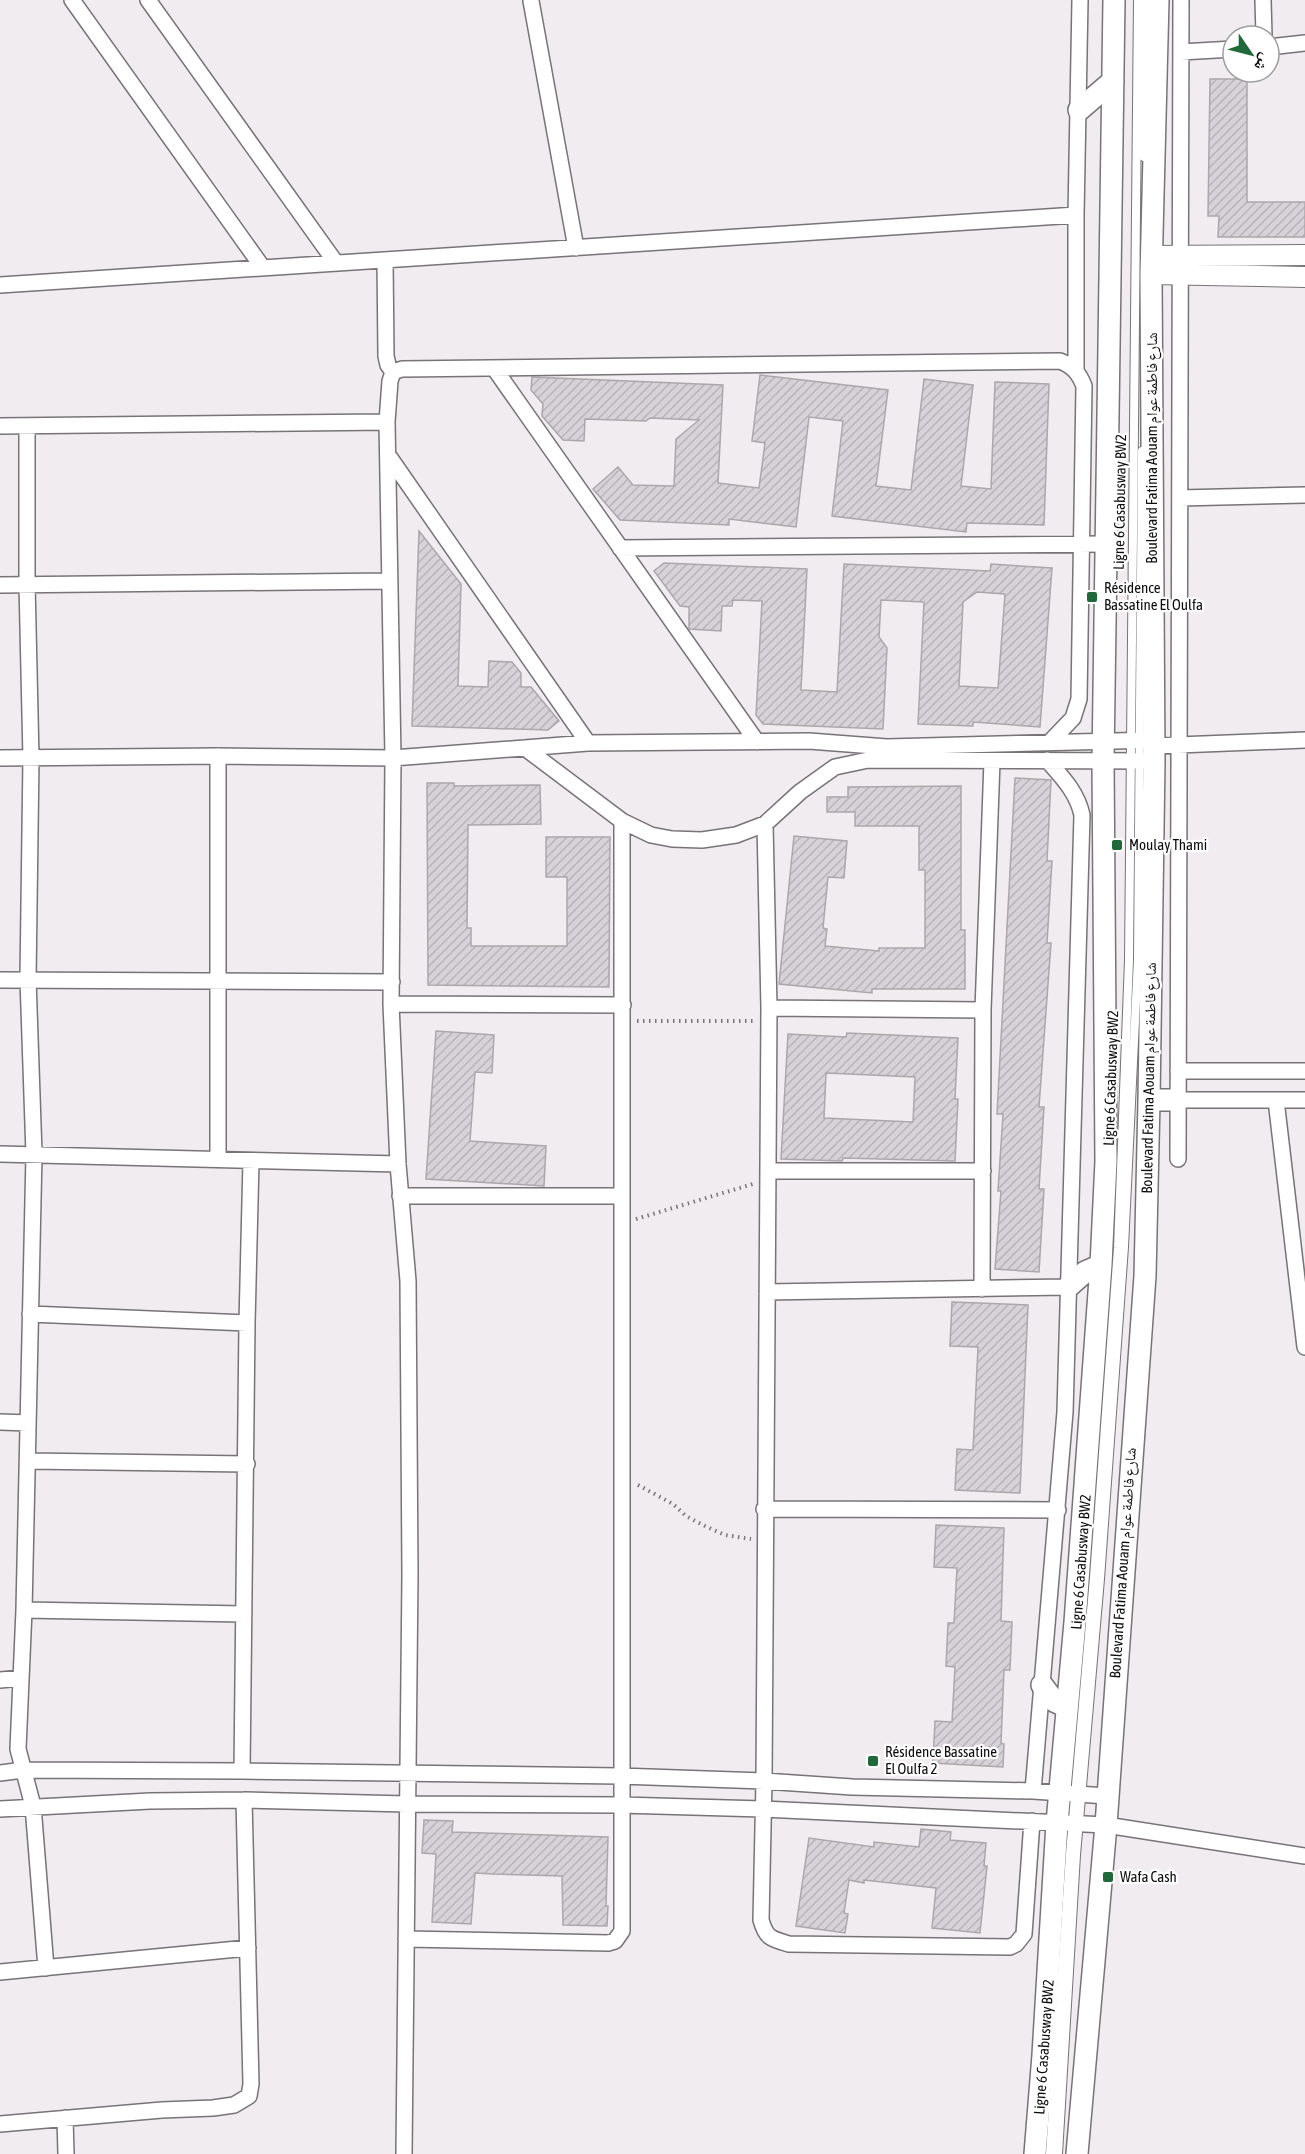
<svg xmlns="http://www.w3.org/2000/svg" width="1305" height="2154" viewBox="0 0 1305 2154" font-family="'Asap Condensed','Noto Naskh Arabic',sans-serif">
<style>
.building{fill:url(#building-hatch);stroke:#aca7ab;stroke-width:1.5;fill-rule:evenodd}
.lines{fill:none;stroke-linecap:round;stroke-linejoin:round}
.service-casing{stroke:#777377;stroke-width:10}
.minor-casing{stroke:#777377;stroke-width:18}
.tertiary-casing{stroke:#777377;stroke-width:22}
.secondary-casing{stroke:#777377;stroke-width:24}
.path{stroke:#787577;stroke-width:4;stroke-dasharray:1.5 4.5;stroke-linecap:butt}
.service{stroke:#fff;stroke-width:8}
.minor{stroke:#fff;stroke-width:15}
.tertiary{stroke:#fff;stroke-width:20}
.secondary{stroke:#fff;stroke-width:21}
.poi-dot{fill:#1e6937;stroke:#fff;stroke-width:2}
.labels{text-anchor:middle;stroke-width:4.5;stroke-linejoin:round;paint-order:stroke}
.street-label{font-size:15px;fill:#0e0d0e;stroke:#fff}
.poi-label{font-size:15px;fill:#0e0d0e;stroke:#fff;text-anchor:start}
</style>
<defs>
<pattern id="building-hatch" width="6" height="6" patternUnits="userSpaceOnUse" patternTransform="scale(1.5)"><rect width="6" height="6" fill="#d7d2d7"/><path d="M-1 1l2-2M0 6l6-6M5 7l2-2" fill="none" stroke="#b7b3b7"/></pattern>
</defs>
<rect width="100%" height="100%" fill="#f1ecf0"/>
<path class="building" d="M1210,79H1247V202H1305V237H1218L1219,216H1208Z
M760,375L888,390L876,486L911,490L924,379L973,385L961,486L991,489L995,382L1049,384L1044,525L967,523L966,532L832,516L843,421L809,417L796,527L729,519V525L620,520L593,489L618,467L633,485L674,486L676,439L699,420L650,418L646,421L585,419L584,441L563,440L542,416L543,404L531,390L532,377L723,385L718,483L759,488L765,443L752,441Z
M419,531L461,584L458,686L488,687L489,661L512,662L521,673V687H531L559,721L548,730L412,726Z
M664,563L807,569L801,690L837,692L844,564L990,571L991,564L1052,568L1040,727L973,722V726L918,724L924,602L881,600L879,637L887,648L883,729L763,724L756,715L762,601L733,600L732,606H722L721,631L689,629V607L680,606L654,571ZM977,592L1005,594L998,688L959,686L963,602Z
M1015,778L1051,780L1047,861H1052L1047,943H1051L1039,1107H1044L1039,1189H1044L1039,1272L995,1269L1001,1191H998L1003,1114H997Z
M427,783H454V786L540,785L541,824L468,825L467,928H471V946H567V877H546V837H610L609,987L428,985Z
M961,786V930H965V989H872V993L779,984L794,836L847,841L844,878L828,877L823,928L827,929L825,946L879,951V948H925V870H919V826H855V812H827V797H848V787Z
M436,1031L494,1035L492,1073L475,1072L470,1141L546,1146L544,1186L426,1179Z
M847,1033L958,1038L955,1099H958L955,1161L843,1158L842,1161L781,1159L788,1034L846,1037ZM826,1073L915,1077L913,1122L824,1118Z
M952,1302L1028,1305L1020,1493L955,1490L957,1449L973,1450L978,1347L950,1346Z
M936,1525L1004,1528L1001,1621L1012,1622L1010,1670H1004L1001,1743L1004,1744L1003,1767L933,1763L935,1721L952,1722L955,1667L946,1666L948,1623H954L957,1568L934,1567Z
M424,1820L453,1821L452,1832L608,1837L606,1906H608L607,1926L563,1925L562,1876L493,1874L475,1873L471,1924L432,1922L436,1854L422,1853Z
M921,1829L951,1832L950,1840L986,1843L984,1866H987L980,1933L932,1928L936,1888L864,1880V1883L849,1880L844,1913L848,1914L845,1933L796,1926L809,1838L874,1847V1842L919,1847Z"/>
<g class="lines">
<defs>
<path id="service" d="M1144,157L1145,0
M1050,2154L1070,1854L1094,1577L1118,1248L1129,960L1138,0
M1058,2154L1076,1855L1100,1579L1124,1247L1138,959L1142,451"/>
<path id="minor" d="M72,0L263,268
M148,0L336,263
M1263,0L1264,36
M531,1L576,248
M1269,47L1305,43
M1181,52L1233,49
M385,260L386,356L388,365L393,372
M0,285L1076,215
M494,368L757,742
M1076,371V215L1080,0
M393,372L390,381L387,422L393,758L391,1004L398,1164L408,1281L410,1575L404,2154
M393,372L402,369L1060,361C1073,366 1079,373 1084,386L1079,699L1073,718L1049,743
M0,426L387,422
M27,426V584L31,758L28,979L34,1154L24,1610L18,1749L33,1806L46,1968
M388,455L588,743
M1180,498L1305,495
M620,548L1106,544
M0,585L388,581
M1153,746L1305,740
M525,748L622,821L651,835L672,839L702,840L736,835L765,824L800,792L835,767L868,760L1154,761
M218,756V1158
M0,758L218,756L393,758L588,743L809,741L887,747L1154,740
M765,824L769,1008L764,1781L761,1920C766,1938 771,1939 789,1944L1010,1947L1016,1944L1024,1934L1032,1821
M0,980L392,982
M391,1004L623,1005
M769,1008L983,1010
M1178,1071H1305
M1178,1100H1305
M1276,1100L1305,1347
M0,1154L398,1164
M1178,1159L1181,0
M768,1171H983
M400,1196H622
M982,1289L983,1010L992,761
M767,1292L1068,1287
M30,1314L247,1323
M0,1422L28,1423
M28,1461L247,1464
M764,1509L1058,1510
M24,1610L244,1614
M0,1680L21,1678
M242,1771L247,1323L251,1161
M0,1773L23,1770L242,1771L620,1776L764,1781L852,1787L1033,1791L1107,1796
M1033,1791L1065,1412L1082,815C1077,792 1062,777 1047,760
M0,1809L150,1801L244,1800L407,1804L621,1805L763,1809L1106,1825L1305,1856
M406,1939L608,1943L615,1941L622,1931V821
M0,1972L248,1948
M65,2118L66,2154
M0,2124L162,2110L213,2108L234,2105L249,2096L251,2084L244,1800"/>
<path id="tertiary" d="M1152,256L1305,255
M1151,274L1305,277"/>
<path id="secondary" d="M1079,110L1113,81
M1149,1100H1178
M1068,1287L1085,1272L1101,1265
M1042,1685L1054,1701L1067,1707
M1035,2154L1043,2055L1057,1823L1075,1622L1101,1265L1106,1161L1103,761L1114,0
M1077,2154L1106,1825L1145,1276L1149,1100L1154,761L1151,274L1158,0"/>
</defs>
<use href="#service" class="service-casing"/>
<use href="#minor" class="minor-casing"/>
<use href="#tertiary" class="tertiary-casing"/>
<use href="#secondary" class="secondary-casing"/>
<path class="path" d="M637,1021H753
M636,1219L753,1184
M638,1485L673,1504L686,1516L707,1527L725,1535L751,1539"/>
<use href="#service" class="service"/>
<use href="#minor" class="minor"/>
<use href="#tertiary" class="tertiary"/>
<use href="#secondary" class="secondary"/>
</g>
<g class="poi-dot">
<rect x="1086" y="591" width="12" height="12" rx="3"/>
<rect x="1111" y="839" width="12" height="12" rx="3"/>
<rect x="867" y="1755" width="12" height="12" rx="3"/>
<rect x="1102" y="1871" width="12" height="12" rx="3"/>
</g>
<g class="labels">
<g class="street-label">
<text transform="translate(1152 448) rotate(-90)" y="5">Boulevard Fatima Aouam شارع فاطمة عوام</text>
<text transform="translate(1120 502) rotate(-89)" y="5">Ligne 6 Casabusway BW2</text>
<text transform="translate(1111 1078) rotate(-88)" y="5">Ligne 6 Casabusway BW2</text>
<text transform="translate(1149 1078) rotate(-89)" y="5">Boulevard Fatima Aouam شارع فاطمة عوام</text>
<text transform="translate(1081 1562) rotate(-86)" y="5">Ligne 6 Casabusway BW2</text>
<text transform="translate(1123 1563) rotate(-86)" y="5">Boulevard Fatima Aouam شارع فاطمة عوام</text>
<text transform="translate(1044 2047) rotate(-86)" y="5">Ligne 6 Casabusway BW2</text>
</g>
<g class="poi-label">
<text x="1104" y="593">Résidence<tspan x="1104" dy="17">Bassatine El Oulfa</tspan></text>
<text x="1129" y="850">Moulay Thami</text>
<text x="885" y="1757">Résidence Bassatine<tspan x="885" dy="17">El Oulfa 2</tspan></text>
<text x="1120" y="1882">Wafa Cash</text>
</g>
</g>
<g transform="translate(1251 54) rotate(125)"><circle r="28" fill="#ffffff" stroke="#9f9e9f" stroke-width="1.5"/>
<path d="M0-4.5L10 22L0 15L-10 22Z" fill="#1e6937"/>
<text y="-9" font-size="16" font-weight="bold" text-anchor="middle" fill="#0e0d0e">ش</text>
</g>
</svg>
